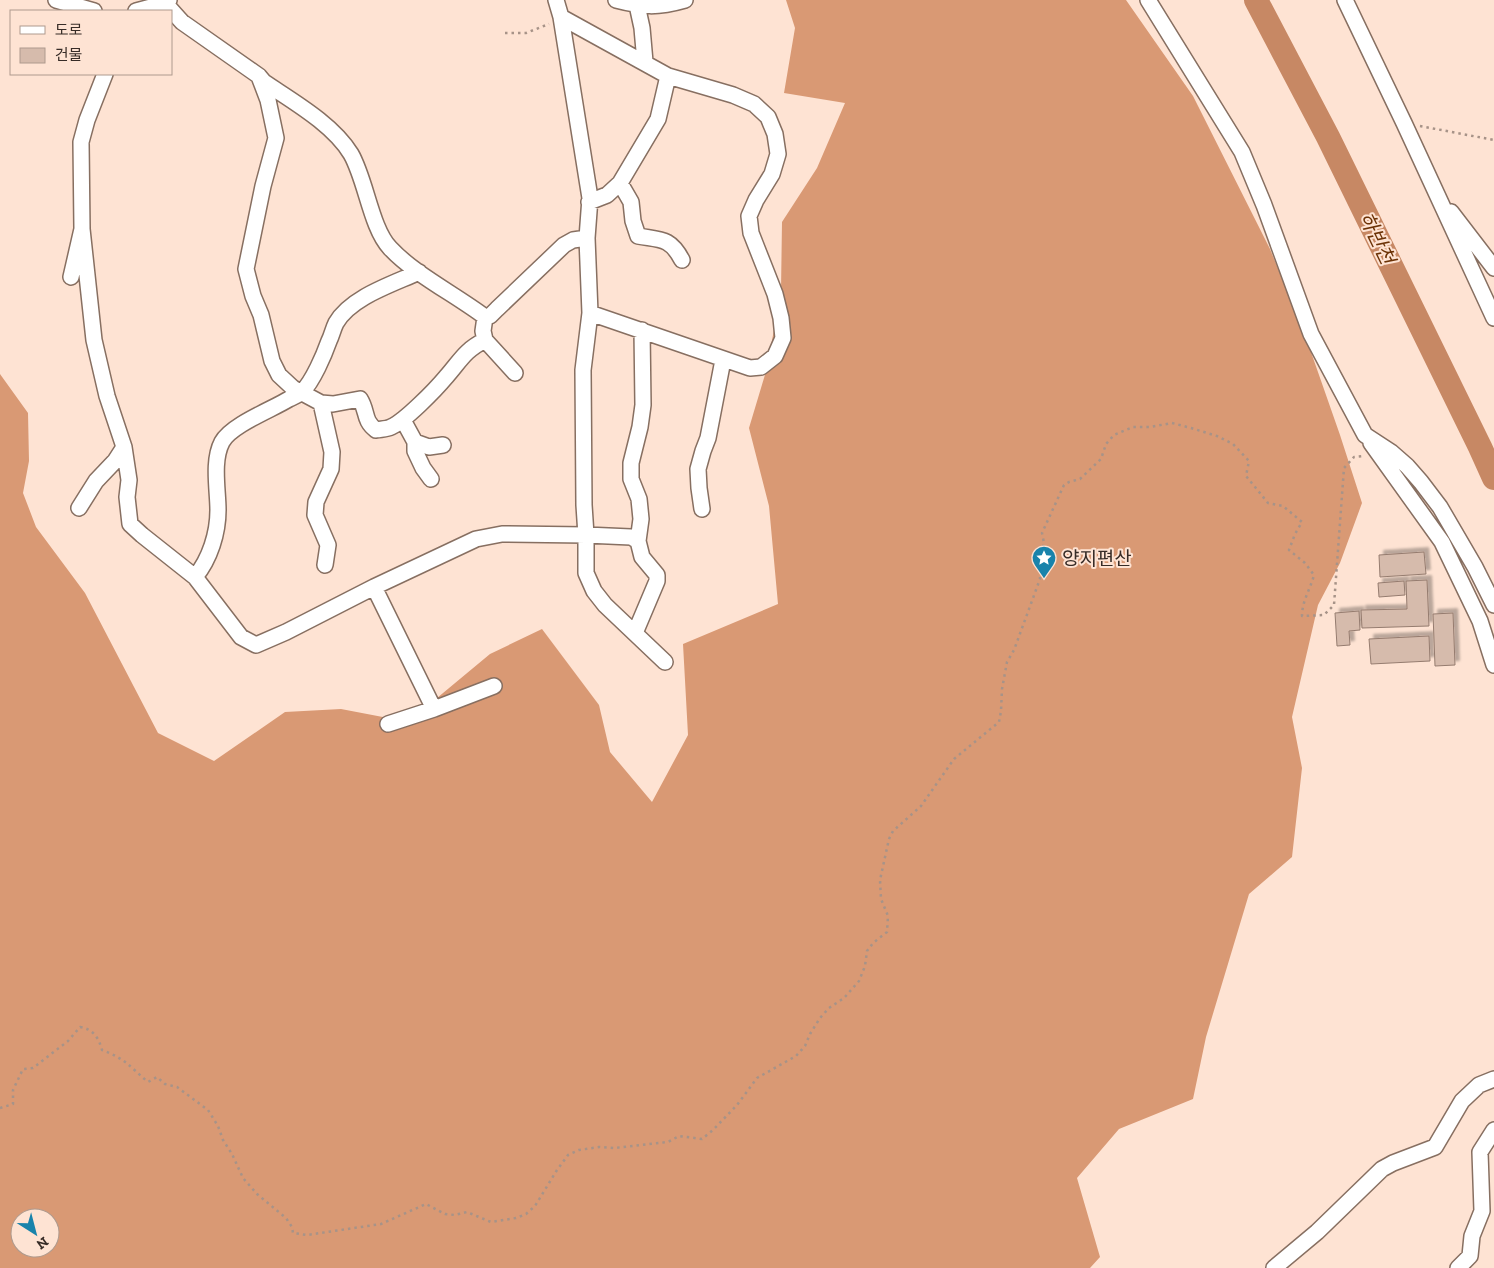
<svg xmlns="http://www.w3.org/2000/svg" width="1494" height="1268" viewBox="0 0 1494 1268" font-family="'Zilla Slab','Noto Sans KR',serif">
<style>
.forest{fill:#d99974;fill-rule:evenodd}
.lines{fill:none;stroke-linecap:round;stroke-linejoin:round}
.river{stroke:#c78864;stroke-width:24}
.building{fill:#d6bbac;stroke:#957c6f;filter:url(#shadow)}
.minor-casing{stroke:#876f61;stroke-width:18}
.path{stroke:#a79388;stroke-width:2.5;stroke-dasharray:2.5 4;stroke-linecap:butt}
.minor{stroke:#fff;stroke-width:15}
.labels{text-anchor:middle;stroke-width:4;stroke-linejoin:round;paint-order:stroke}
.poi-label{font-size:19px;fill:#372c27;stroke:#fee3d3;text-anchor:start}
.water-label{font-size:20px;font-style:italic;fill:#6c3206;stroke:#fee3d3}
</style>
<defs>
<filter id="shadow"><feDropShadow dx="4.5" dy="-4.5" stdDeviation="1" flood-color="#0004"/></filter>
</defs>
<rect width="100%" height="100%" fill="#fee3d3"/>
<path class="forest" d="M786,0H1126L1193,96L1270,249L1305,335L1340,435L1362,503L1340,563L1318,605L1292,717L1302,768L1292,857L1249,894L1206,1037L1193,1099L1119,1129L1077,1178L1100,1257L1090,1268H0V374L28,413L29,461L23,493L36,527L85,593L158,733L214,761L285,712L341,709L388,718L431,703L490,654L542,629L599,705L610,752L652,802L688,735L683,644L778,604L769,506L749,428L767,368L781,291L782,222L817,168L845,103L784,93L795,28ZM20,1218H50V1248H20Z"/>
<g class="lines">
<path class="river" d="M1256,0L1328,137L1480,447L1494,478"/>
</g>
<path class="building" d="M1424,552L1426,574L1380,577L1379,555Z
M1427,580L1429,626L1362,628L1361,610L1407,609L1406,581Z
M1404,581L1405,595L1379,597L1378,583Z
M1359,611L1360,630L1349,631L1350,645L1337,646L1335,613Z
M1453,613L1455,665L1435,666L1433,614Z
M1429,636L1430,661L1371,664L1369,639Z"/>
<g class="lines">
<defs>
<path id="minor" d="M56,0L94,11
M556,0L561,17L590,198L587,238L590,313L583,370L584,505L586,535V573L594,591L605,605L665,662
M616,0C643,7 657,8 685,0
M1148,0L1242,152L1264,205L1311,334L1365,435L1391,452L1407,466L1421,482L1440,507L1475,567L1494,605
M1345,0L1404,123L1494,318
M164,2L182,22L259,76L264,82C292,101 333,124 351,154C366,180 371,228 390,248C414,274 456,295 485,317L490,316L497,309L564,245L573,240L587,238
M637,5L642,28L645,62
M136,11L151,7L169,0
M561,17L668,76L733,95L754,104L768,117L775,134L778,154L772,174L756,200L749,216L751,233L775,294L781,318L783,338L775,356L761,367L750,368L590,313
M260,79L268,100L276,138L263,186L246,269L253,296L261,315L272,361L279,375L293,388L321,403L333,404L360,399C368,412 363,420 376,430C381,429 387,429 391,427C405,421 436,389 446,377C461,360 464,351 485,340
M620,183L631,202L633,221L638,236C660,240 670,237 682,260
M589,202L607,195L620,183L658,119L668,76
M1451,212L1494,268
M82,229L94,340L107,396L124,447L129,480L127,497L130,524L142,535L195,577
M419,272C393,284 351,297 336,323C333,329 332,335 329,341C324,355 313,381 302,392C299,395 293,397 289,399C273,409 231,425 222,442C212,461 218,490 218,510C218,533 210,559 195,577L241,637L256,645L286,632L374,587L476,539L502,534L586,535L631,537L638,541L642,557L657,575V581L635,633
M71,277L82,229L81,142L87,120L105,74
M485,317L483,331L485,340L515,373
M321,403L332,452L331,469L316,502L315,515L328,545L325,565
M403,420L415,442V451L423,468L431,479
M415,442L429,447L443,445
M1371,443L1442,542L1480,621L1494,665
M79,508L96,481L115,461L124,447
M702,509L699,488L698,469L703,451L708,438L723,360
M638,541L641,519L639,499L631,479V463L640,427L643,405L642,330
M374,587L434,709
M388,724L434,709L494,686
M1274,1268L1317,1232L1382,1169L1393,1163L1435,1147L1462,1101L1479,1085L1494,1079
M1458,1268L1470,1256L1472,1236L1482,1211L1480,1152L1494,1130"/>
</defs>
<use href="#minor" class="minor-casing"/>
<path class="path" d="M505,33H526L549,24
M1420,126L1494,140
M0,1108L13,1104V1090L23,1069L33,1068L68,1041L80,1027C93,1029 99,1038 102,1050C126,1059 129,1066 148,1082L157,1077L165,1084L177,1087L208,1110L218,1126L223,1140L232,1154L243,1178L257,1194L286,1218L292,1227L293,1233L307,1235L381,1224L426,1204L445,1214L455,1215L467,1212L491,1222L516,1218L526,1214L535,1206L557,1170L568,1155L579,1150L599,1147L614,1148L668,1142L679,1136L702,1139L713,1130L737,1105L757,1078L796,1056L805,1046L810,1034L820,1018L829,1008L844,998L859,981L865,966L867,951L873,943L887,932L888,916L881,899L880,880L889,839L893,831L921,806L954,759L999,722L1001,711L1002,689L1007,662L1014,650L1040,579V561L1044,543L1042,533L1064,485L1069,482L1080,479L1101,459L1106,444L1114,435L1133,427H1150L1172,423L1191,428L1217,436L1233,444L1249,461L1246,476L1268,503L1283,506L1302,522L1295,534L1289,550L1305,563L1314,575C1310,590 1302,601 1302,616L1324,615L1334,605L1344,468L1354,457L1363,456"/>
<use href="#minor" class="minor"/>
</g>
<defs>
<symbol id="sight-pin" viewBox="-11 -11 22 30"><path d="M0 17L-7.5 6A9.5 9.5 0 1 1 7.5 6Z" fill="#1983ab" stroke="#fee3d3"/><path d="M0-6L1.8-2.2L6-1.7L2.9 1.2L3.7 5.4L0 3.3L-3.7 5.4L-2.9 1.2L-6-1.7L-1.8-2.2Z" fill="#fff"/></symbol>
</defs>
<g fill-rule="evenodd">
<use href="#sight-pin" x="1030" y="544" width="28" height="38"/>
</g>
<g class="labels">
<g class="poi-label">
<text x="1062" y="565">양지편산</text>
</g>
<g class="water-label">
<text transform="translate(1377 238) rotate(64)" y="7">하반천</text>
</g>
</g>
<rect x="10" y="10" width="162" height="65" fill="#fee3d3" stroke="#ae9a8e"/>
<rect x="20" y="26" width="25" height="8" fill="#ffffff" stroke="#ae9a8e"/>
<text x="55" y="35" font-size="15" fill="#372c27">도로</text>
<rect x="20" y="48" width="25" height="15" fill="#d6bbac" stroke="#ae9a8e"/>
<text x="55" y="60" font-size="15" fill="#372c27">건물</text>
<g transform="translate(35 1233) rotate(144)"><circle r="24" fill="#fee3d3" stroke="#ae9a8e"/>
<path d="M0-4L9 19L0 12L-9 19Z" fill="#1983ab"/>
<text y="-8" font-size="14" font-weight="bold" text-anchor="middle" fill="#372c27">N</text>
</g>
</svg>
